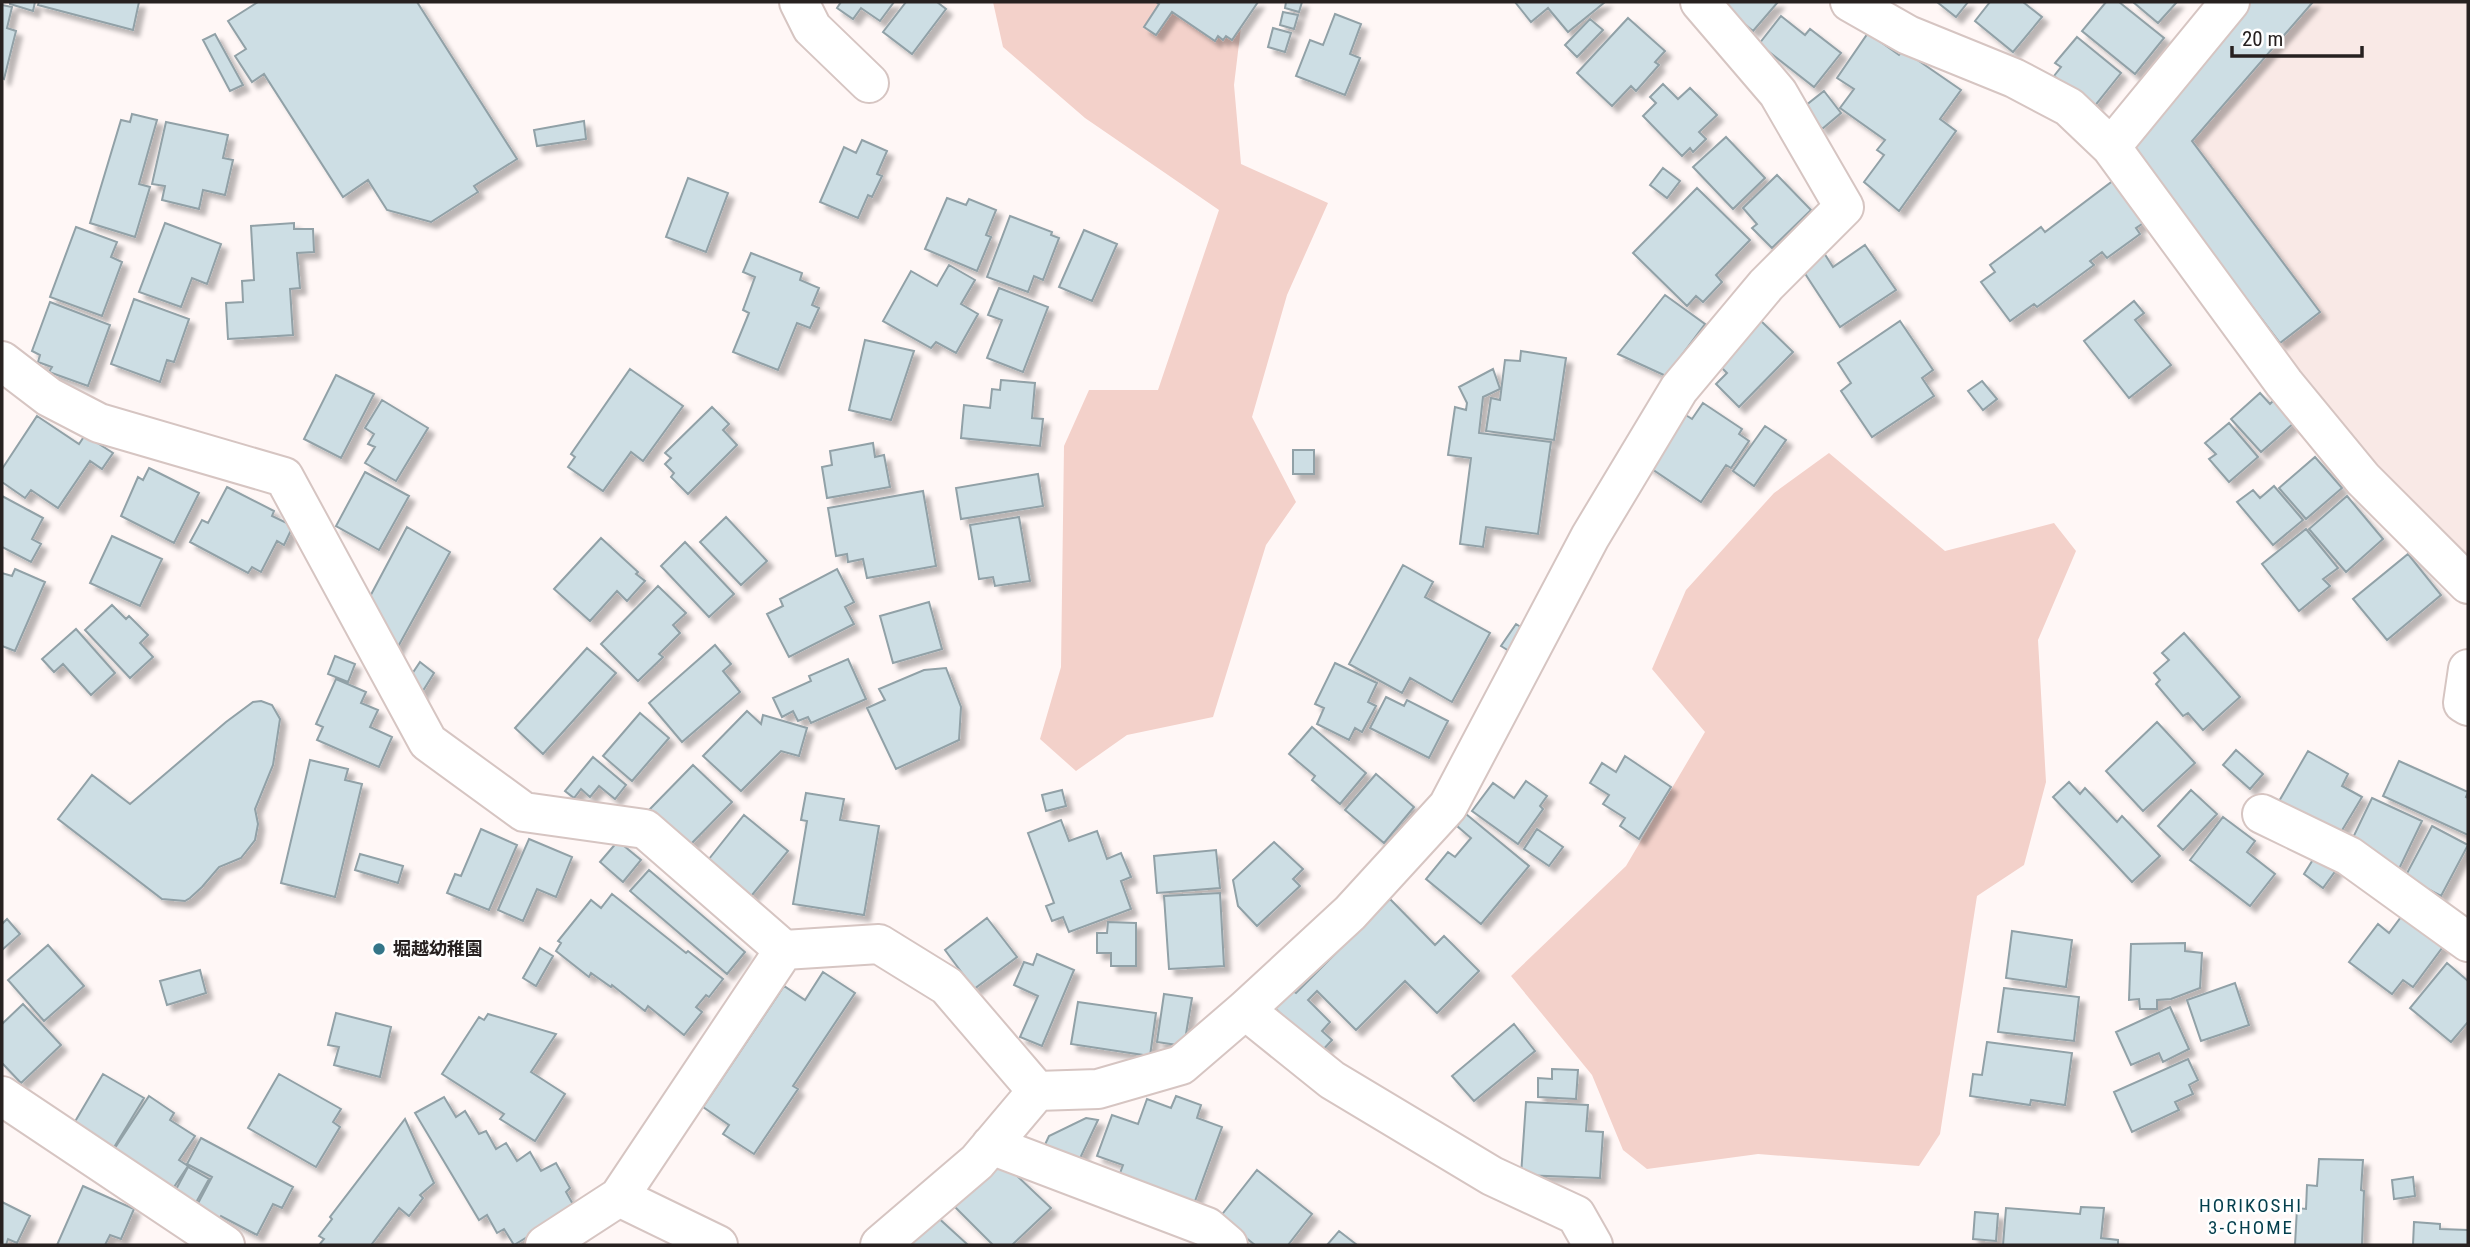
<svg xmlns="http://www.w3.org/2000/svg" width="2470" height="1247" viewBox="0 0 2470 1247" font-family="'Roboto Condensed','Noto Sans JP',sans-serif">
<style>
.built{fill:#f9e9e6}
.green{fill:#f3d1ca}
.building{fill:#cddee4;stroke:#91a1a7;stroke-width:2;filter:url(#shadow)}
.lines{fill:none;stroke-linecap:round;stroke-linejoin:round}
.minor-casing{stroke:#d6c5c2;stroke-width:42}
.minor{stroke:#fff;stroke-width:38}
.poi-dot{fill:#347588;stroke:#fff;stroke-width:2.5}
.labels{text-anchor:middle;stroke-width:5;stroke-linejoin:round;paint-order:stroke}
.poi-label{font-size:18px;font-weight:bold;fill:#272120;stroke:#fff;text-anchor:start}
.neighbourhood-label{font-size:19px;letter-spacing:2px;fill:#043f4d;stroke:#fff}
</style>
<defs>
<filter id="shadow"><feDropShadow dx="6" dy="6" stdDeviation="2" flood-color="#0004"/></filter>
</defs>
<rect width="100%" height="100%" fill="#fff7f6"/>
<path class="built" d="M2253,2H2468V571L2370,478L2132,158Z"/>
<path class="green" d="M993,2H1244L1234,85L1241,164L1328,203L1287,295L1252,417L1296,502L1266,545L1213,717L1127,735L1076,771L1040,739L1061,667L1064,446L1089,390H1158L1219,210L1085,118L1003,47Z
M1829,453L1945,551L2054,523L2076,551L2038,640L2046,782L2024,865L1977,896L1940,1134L1919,1166L1758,1154L1647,1169L1623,1150L1592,1075L1511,976L1626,866L1705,732L1652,669L1686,590L1774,493Z"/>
<path class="building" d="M10,2H35L33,11L10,4Z
M39,2H139L133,30L38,5Z
M258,2H417L517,159L474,186L478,192L431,222L387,210L368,180L343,197L264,74L252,82L235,56L246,49L228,21Z
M841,2H894L880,21L861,8L853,19L837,8Z
M906,2H937L946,9L912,54L883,32Z
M1156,2H1258L1232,40L1226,36L1223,40L1218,36L1215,41L1172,12L1156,35L1144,27L1159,4Z
M1286,2H1302L1299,12L1285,8Z
M1515,2H1605L1568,32L1548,8L1531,22Z
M1718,2H1778L1753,31Z
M1937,2H1968L1956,17Z
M1990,2H2023L2042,17L2013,52L1975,21Z
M2106,2H2119L2164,38L2135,74L2082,31Z
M2133,2H2177L2158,23Z
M2244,2H2313L2192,141L2320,312L2280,343L2130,146Z
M2,5L12,7L7,28L16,31L4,79L2,78Z
M1283,12L1298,15L1294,29L1280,25Z
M1335,14L1361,24L1350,54L1360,58L1345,95L1296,76L1310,40L1323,45Z
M1781,16L1805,35L1810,29L1841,53L1814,87L1759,44Z
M1628,18L1665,51L1655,62L1659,65L1636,91L1631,86L1612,106L1577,73Z
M1590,19L1603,30L1577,57L1565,45Z
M1273,28L1291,33L1285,52L1268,47Z
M1868,33L1899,55L1903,50L1961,90L1940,119L1956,131L1899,211L1864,182L1884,155L1877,150L1885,140L1840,108L1854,89L1837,78Z
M215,34L243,85L230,91L203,40Z
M2077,37L2121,73L2093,108L2054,76L2061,67L2055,63Z
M1663,84L1678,99L1690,88L1717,115L1699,132L1706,139L1693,152L1690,148L1682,156L1643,116L1656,103L1650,97Z
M1824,91L1841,113L1822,129L1805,106Z
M132,114L157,120L139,184L150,187L135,237L90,223L121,120L130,122Z
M584,121L586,139L537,146L534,130Z
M166,122L228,135L223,158L233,160L225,195L203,190L199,209L162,200L165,186L152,184Z
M1726,137L1765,178L1733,209L1693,167Z
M862,140L887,151L877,174L882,176L872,197L868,195L858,218L820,202L844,147L856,153Z
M1663,168L1680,181L1667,198L1650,185Z
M1777,175L1811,210L1772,248L1752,228L1757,224L1743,208Z
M688,178L728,193L706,252L666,237Z
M2114,180L2145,222L2136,228L2140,234L2107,258L2102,252L2090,261L2094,265L2037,307L2034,304L2010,321L1981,282L1995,272L1990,265L2041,227L2045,232Z
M1697,188L1750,240L1716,275L1722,282L1703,302L1696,296L1687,306L1633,253Z
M947,198L966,205L969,199L996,210L986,235L991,237L977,271L925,249Z
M1010,216L1052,232L1051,235L1059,238L1043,280L1034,276L1028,292L987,277Z
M165,223L221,244L207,284L192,278L181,307L139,292Z
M294,223V229H313L314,252L297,253L300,288L290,289L293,335L228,339L226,303L243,302L242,281L254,280L251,226Z
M76,227L117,242L111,257L122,262L102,316L50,297Z
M1084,230L1117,244L1092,301L1059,287Z
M1865,245L1896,290L1840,327L1802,269L1824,253L1833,267Z
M751,253L802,273L800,280L819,288L812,305L819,308L810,328L797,323L778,370L733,352L749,313L743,310L755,277L743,272Z
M949,265L975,280L961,304L978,314L956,353L936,342L931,348L883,321L911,271L937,286Z
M999,288L1048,307L1023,372L987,358L1002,320L988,315Z
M1665,295L1705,324L1666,376L1618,354Z
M134,299L189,319L174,362L167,360L160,382L111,364Z
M2134,301L2144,313L2135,320L2171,365L2129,398L2084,341Z
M50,302L110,325L88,386L49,372L52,367L38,362L40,355L32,351Z
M1759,319L1793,352L1739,407L1716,384L1727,373L1717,363Z
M1900,321L1933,370L1922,378L1934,396L1872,437L1841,391L1851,383L1838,363Z
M865,340L914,351L891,420L849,410Z
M1521,351L1566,358L1554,440L1486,431L1491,398L1500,400L1505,360L1520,361Z
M630,369L683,406L643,461L631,452L603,491L568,467L575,457L571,454Z
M1493,369L1500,389L1483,397L1479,433L1551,442L1538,534L1486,527L1483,547L1460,544L1471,458L1448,455L1455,407L1466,410L1467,403L1459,387Z
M336,375L374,394L341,458L304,439Z
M1001,380L1035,383L1032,418L1043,419L1040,446L961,438L964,405L990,408L992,389L1000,390Z
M1982,381L1997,399L1983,410L1968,391Z
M2260,393L2270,404L2275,399L2295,422L2261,452L2231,419Z
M382,400L428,428L396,481L365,463L375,447L368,444L374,434L365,428Z
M1703,403L1742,429L1739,434L1749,441L1731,468L1726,465L1701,502L1646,465L1681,412L1692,419Z
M712,407L729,424L723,430L737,445L688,494L671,477L674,473L665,464L671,458L665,453Z
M37,416L79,444L85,435L113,453L102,469L90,461L58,508L31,490L25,498L2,482V469Z
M2229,423L2258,457L2229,482L2209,459L2216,454L2205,443Z
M1765,426L1786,440L1754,486L1733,471Z
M873,443L875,457L884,455L890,487L827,498L822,467L832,465L830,451Z
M1293,450H1314V474H1293Z
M2315,457L2342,488L2306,519L2279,488Z
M149,468L199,493L174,543L121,516L138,477L143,480Z
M365,472L409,496L379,550L336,526Z
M1038,474L1043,506L961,519L956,488Z
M2274,486L2303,520L2273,545L2237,502L2253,490L2260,498Z
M227,487L274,511L272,516L293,526L284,545L277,541L261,572L252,567L248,573L190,542L202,520L208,523Z
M923,491L936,566L867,578L863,559L848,562L847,554L836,556L828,508Z
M2,496L43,518L32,539L41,544L31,562L2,547Z
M2347,496L2383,539L2346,572L2309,529Z
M726,517L767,561L741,585L700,542Z
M1019,517L1030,581L995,586L993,577L979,579L970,525Z
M407,527L450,552L394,654L366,604Z
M2306,529L2338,568L2323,579L2330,586L2299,611L2262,564Z
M112,536L162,559L140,606L90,583Z
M601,538L638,572L636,574L645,581L627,601L617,591L590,621L554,589Z
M685,542L734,594L709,617L661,566Z
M2408,554L2441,595L2387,640L2353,599Z
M1403,565L1433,582L1425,597L1490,633L1452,702L1410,678L1402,693L1349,664Z
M15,569L45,582L15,651L2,646V573L12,576Z
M837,569L854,602L845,607L854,624L789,657L767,614L783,606L780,599Z
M658,586L686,613L673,625L680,633L659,654L663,657L638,681L601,644Z
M929,602L942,649L893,663L880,616Z
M112,605L126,619L129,616L148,635L140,643L153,657L130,678L85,630Z
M1516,624L1532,634L1517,656L1501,646Z
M76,629L115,673L91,695L63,664L54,672L42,659Z
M2184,633L2240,697L2203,730L2188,713L2183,716L2156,684L2160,680L2154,673L2169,660L2162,653Z
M715,645L731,664L723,671L740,692L682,742L649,703Z
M587,648L616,673L543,754L515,728Z
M335,656L355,664L348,682L328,674Z
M848,659L866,699L811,723L808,717L798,721L793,711L782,717L773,698L811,681L809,676Z
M420,662L434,673L416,702L404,686Z
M1335,663L1377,683L1368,702L1376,706L1362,732L1355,728L1349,740L1317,724L1324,708L1315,704Z
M946,668L961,707L959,740L896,769L867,708L885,700L879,689L924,670Z
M336,679L366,692L361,703L378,710L370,727L392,737L379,767L317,740L323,727L316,724Z
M1386,697L1404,706L1407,700L1448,721L1429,758L1370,728Z
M261,701L272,705L280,719L273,765L255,809L258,824L255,840L241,858L219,867L202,887L190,898L185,901L162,899L58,819L92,775L130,804L226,722L253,702Z
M747,711L761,724L763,715L807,728L799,756L781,751L741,791L703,756Z
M640,713L669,738L632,781L603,756Z
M2157,722L2195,763L2143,811L2106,771Z
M1312,727L1366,773L1340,804L1312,780L1315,776L1289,754Z
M2236,750L2263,774L2250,789L2223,765Z
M2308,751L2348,774L2342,786L2362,797L2338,837L2278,803Z
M1625,756L1671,787L1639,839L1620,826L1625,818L1603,804L1609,795L1590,783L1602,763L1616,772Z
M593,757L626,785L615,799L599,786L590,797L581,789L574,798L565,791Z
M310,760L348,769L345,780L362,784L335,897L281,883Z
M2399,761L2468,792L2466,797L2468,798V835L2383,796Z
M693,765L732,802L688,847L649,810Z
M1376,774L1414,807L1384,843L1345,810Z
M1526,781L1547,796L1540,806L1543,809L1518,844L1472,811L1493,783L1514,798Z
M2069,782L2080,794L2085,788L2117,822L2122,816L2160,856L2132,882L2053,797Z
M1062,790L1066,806L1046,811L1042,795Z
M2191,790L2217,814L2183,850L2158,826Z
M806,793L844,799L840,820L879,826L864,915L793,904L807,821L801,820Z
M2372,798L2422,821L2398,871L2348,848Z
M1466,814L1529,866L1481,924L1426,879L1448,852L1455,857L1471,838L1457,826Z
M744,815L788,851L748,900L705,864Z
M2223,817L2255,841L2247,852L2275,874L2250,906L2190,860Z
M1061,820L1069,841L1097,831L1107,859L1121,853L1131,877L1121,881L1131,909L1069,932L1063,917L1052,921L1046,906L1054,903L1028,833Z
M2432,826L2468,845L2441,896L2405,877Z
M481,829L517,845L489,910L447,893L455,874L461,876Z
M1537,829L1563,847L1549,866L1524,849Z
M529,839L572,857L556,897L537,889L523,921L498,910Z
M618,841L641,860L623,882L600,862Z
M1274,842L1303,869L1293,879L1300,886L1257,926L1238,906L1233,880Z
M1216,850L1220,888L1157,893L1154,856Z
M2319,850L2339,866L2323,888L2304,874Z
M360,854L403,866L398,883L355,870Z
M649,870L745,952L727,974L630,891Z
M1220,893L1224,966L1169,969L1164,896Z
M612,894L686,953L688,951L723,979L709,997L706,995L696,1007L702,1012L684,1035L648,1006L645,1011L612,985L611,987L591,973L589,977L556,951L561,943L558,941L591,900L601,908Z
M1390,899L1435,945L1444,936L1479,971L1437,1013L1405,981L1356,1030L1317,991L1308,1000L1330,1022L1322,1031L1332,1040L1320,1053L1275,1008L1293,991L1296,993Z
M2404,913L2445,944L2413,987L2403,980L2392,994L2349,962L2378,924L2389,933Z
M987,918L1017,957L974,989L945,950Z
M7,919L20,934L2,950V924Z
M1108,922L1136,923V966H1111V953H1097V933H1107Z
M2012,931L2072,940L2066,987L2006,978Z
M2185,943V951L2202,953L2200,988L2171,999L2157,1000V1009H2140L2139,999L2129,1000L2131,944Z
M48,945L84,986L44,1021L8,980Z
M540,948L553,956L536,986L523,978Z
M1037,954L1074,970L1042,1046L1020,1037L1038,996L1014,985L1024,962L1033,965Z
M2447,963L2468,981V1022L2451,1042L2410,1008Z
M200,970L206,993L167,1005L160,981Z
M823,972L855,993L793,1086L798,1089L754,1154L723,1134L729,1125L703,1107L784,986L805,1000Z
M2235,983L2249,1025L2201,1041L2187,1000Z
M2004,988L2079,997L2074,1041L1998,1032Z
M1164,994L1192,998L1184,1046L1157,1042Z
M1078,1002L1156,1013L1150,1056L1071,1044Z
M23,1004L61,1045L21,1083L2,1063V1024Z
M2170,1007L2189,1049L2163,1062L2159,1053L2131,1065L2116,1032Z
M336,1013L391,1027L380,1077L334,1065L339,1047L328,1045Z
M488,1014L556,1034L531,1072L565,1094L535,1141L500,1119L504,1114L442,1074L479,1017L484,1020Z
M1514,1024L1535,1051L1474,1101L1452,1076Z
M1987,1042L2072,1053L2065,1105L2031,1100L2030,1105L1970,1096L1973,1074L1982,1075Z
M2188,1059L2198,1080L2189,1085L2193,1094L2175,1102L2179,1110L2132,1132L2114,1092Z
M1552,1069L1578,1070L1576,1099L1538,1097V1078L1552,1079Z
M103,1074L144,1098L113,1149L73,1125Z
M279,1074L341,1109L333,1122L340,1127L316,1167L248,1128Z
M149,1096L174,1113L170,1120L195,1136L179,1160L188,1166L170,1193L111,1154Z
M1176,1096L1201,1105L1197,1118L1222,1127L1191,1212L1116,1184L1123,1165L1097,1156L1112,1115L1138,1124L1147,1099L1171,1108Z
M444,1097L456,1117L465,1111L479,1134L486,1131L496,1149L506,1143L517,1161L530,1152L541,1171L556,1163L570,1188L566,1192L575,1208L514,1245L504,1229L497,1233L487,1215L479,1220L415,1113Z
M1526,1102L1588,1105L1586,1131L1603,1132L1600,1178L1521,1175Z
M1086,1118L1098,1120L1075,1169L1041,1153L1049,1136Z
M405,1119L434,1183L420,1195L423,1198L409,1216L399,1208L372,1244L373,1245H319L324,1239L319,1236L332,1219L330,1217Z
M201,1138L293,1187L282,1208L273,1204L257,1235L221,1216L218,1221L195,1209L212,1177L187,1164Z
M2319,1159L2363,1160L2361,1190L2364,1191L2362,1245H2295L2297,1208L2306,1209L2307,1185L2317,1186Z
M995,1166L1014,1173L1051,1208L1012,1245H993L952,1204Z
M188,1167L209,1179L193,1208L172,1197Z
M1257,1170L1312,1214L1288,1245H1255L1220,1217Z
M2413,1177L2415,1196L2394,1199L2392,1180Z
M83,1186L134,1209L121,1239L110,1235L105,1245H57Z
M2,1202L30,1216L17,1243L8,1239L6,1245H2Z
M2081,1207L2104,1208L2101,1238L2118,1240V1245H2003L2006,1208L2080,1214Z
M1975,1212L1998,1214L1996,1241L1973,1239Z
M934,1214L968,1245H906Z
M2414,1222L2440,1224V1229L2468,1230V1245H2413Z
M1339,1231L1357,1245H1327Z"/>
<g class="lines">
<defs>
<path id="minor" d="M799,2L812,28L869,83
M1850,2L1908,35L2014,78L2069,107L2111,147
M2230,2L2111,147L2284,383L2363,479L2468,584
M2,361L49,397L99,423L284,477L428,742L524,812L645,829L784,950
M2468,669L2463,703L2468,706
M2262,814L2349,856L2468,942
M1245,1010L1332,1080L1492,1176L1576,1215L1593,1245
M2,1096L225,1245
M991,1145L1207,1227L1228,1245
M619,1197L718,1245
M545,1245L619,1197L784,950L879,944L947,986L1037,1091
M880,1245L977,1162L1037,1091L1098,1089L1181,1065L1245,1010L1350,913L1448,806L1590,537L1679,389L1766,285L1844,207L1778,93L1700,2"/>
</defs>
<use href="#minor" class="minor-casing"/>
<use href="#minor" class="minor"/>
</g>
<circle class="poi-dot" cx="379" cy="949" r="7"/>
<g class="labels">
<g class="poi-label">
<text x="393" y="955">堀越幼稚園</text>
</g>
<g class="neighbourhood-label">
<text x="2251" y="1212">HORIKOSHI<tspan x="2251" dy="22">3-CHOME</tspan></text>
</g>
</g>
<rect width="2470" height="1247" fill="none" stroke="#272120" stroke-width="7"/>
<path d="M2232 46v10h130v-10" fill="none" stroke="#272120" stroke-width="3.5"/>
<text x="2242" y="46" font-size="21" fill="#272120" stroke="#ffffff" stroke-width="5" paint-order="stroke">20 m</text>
</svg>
